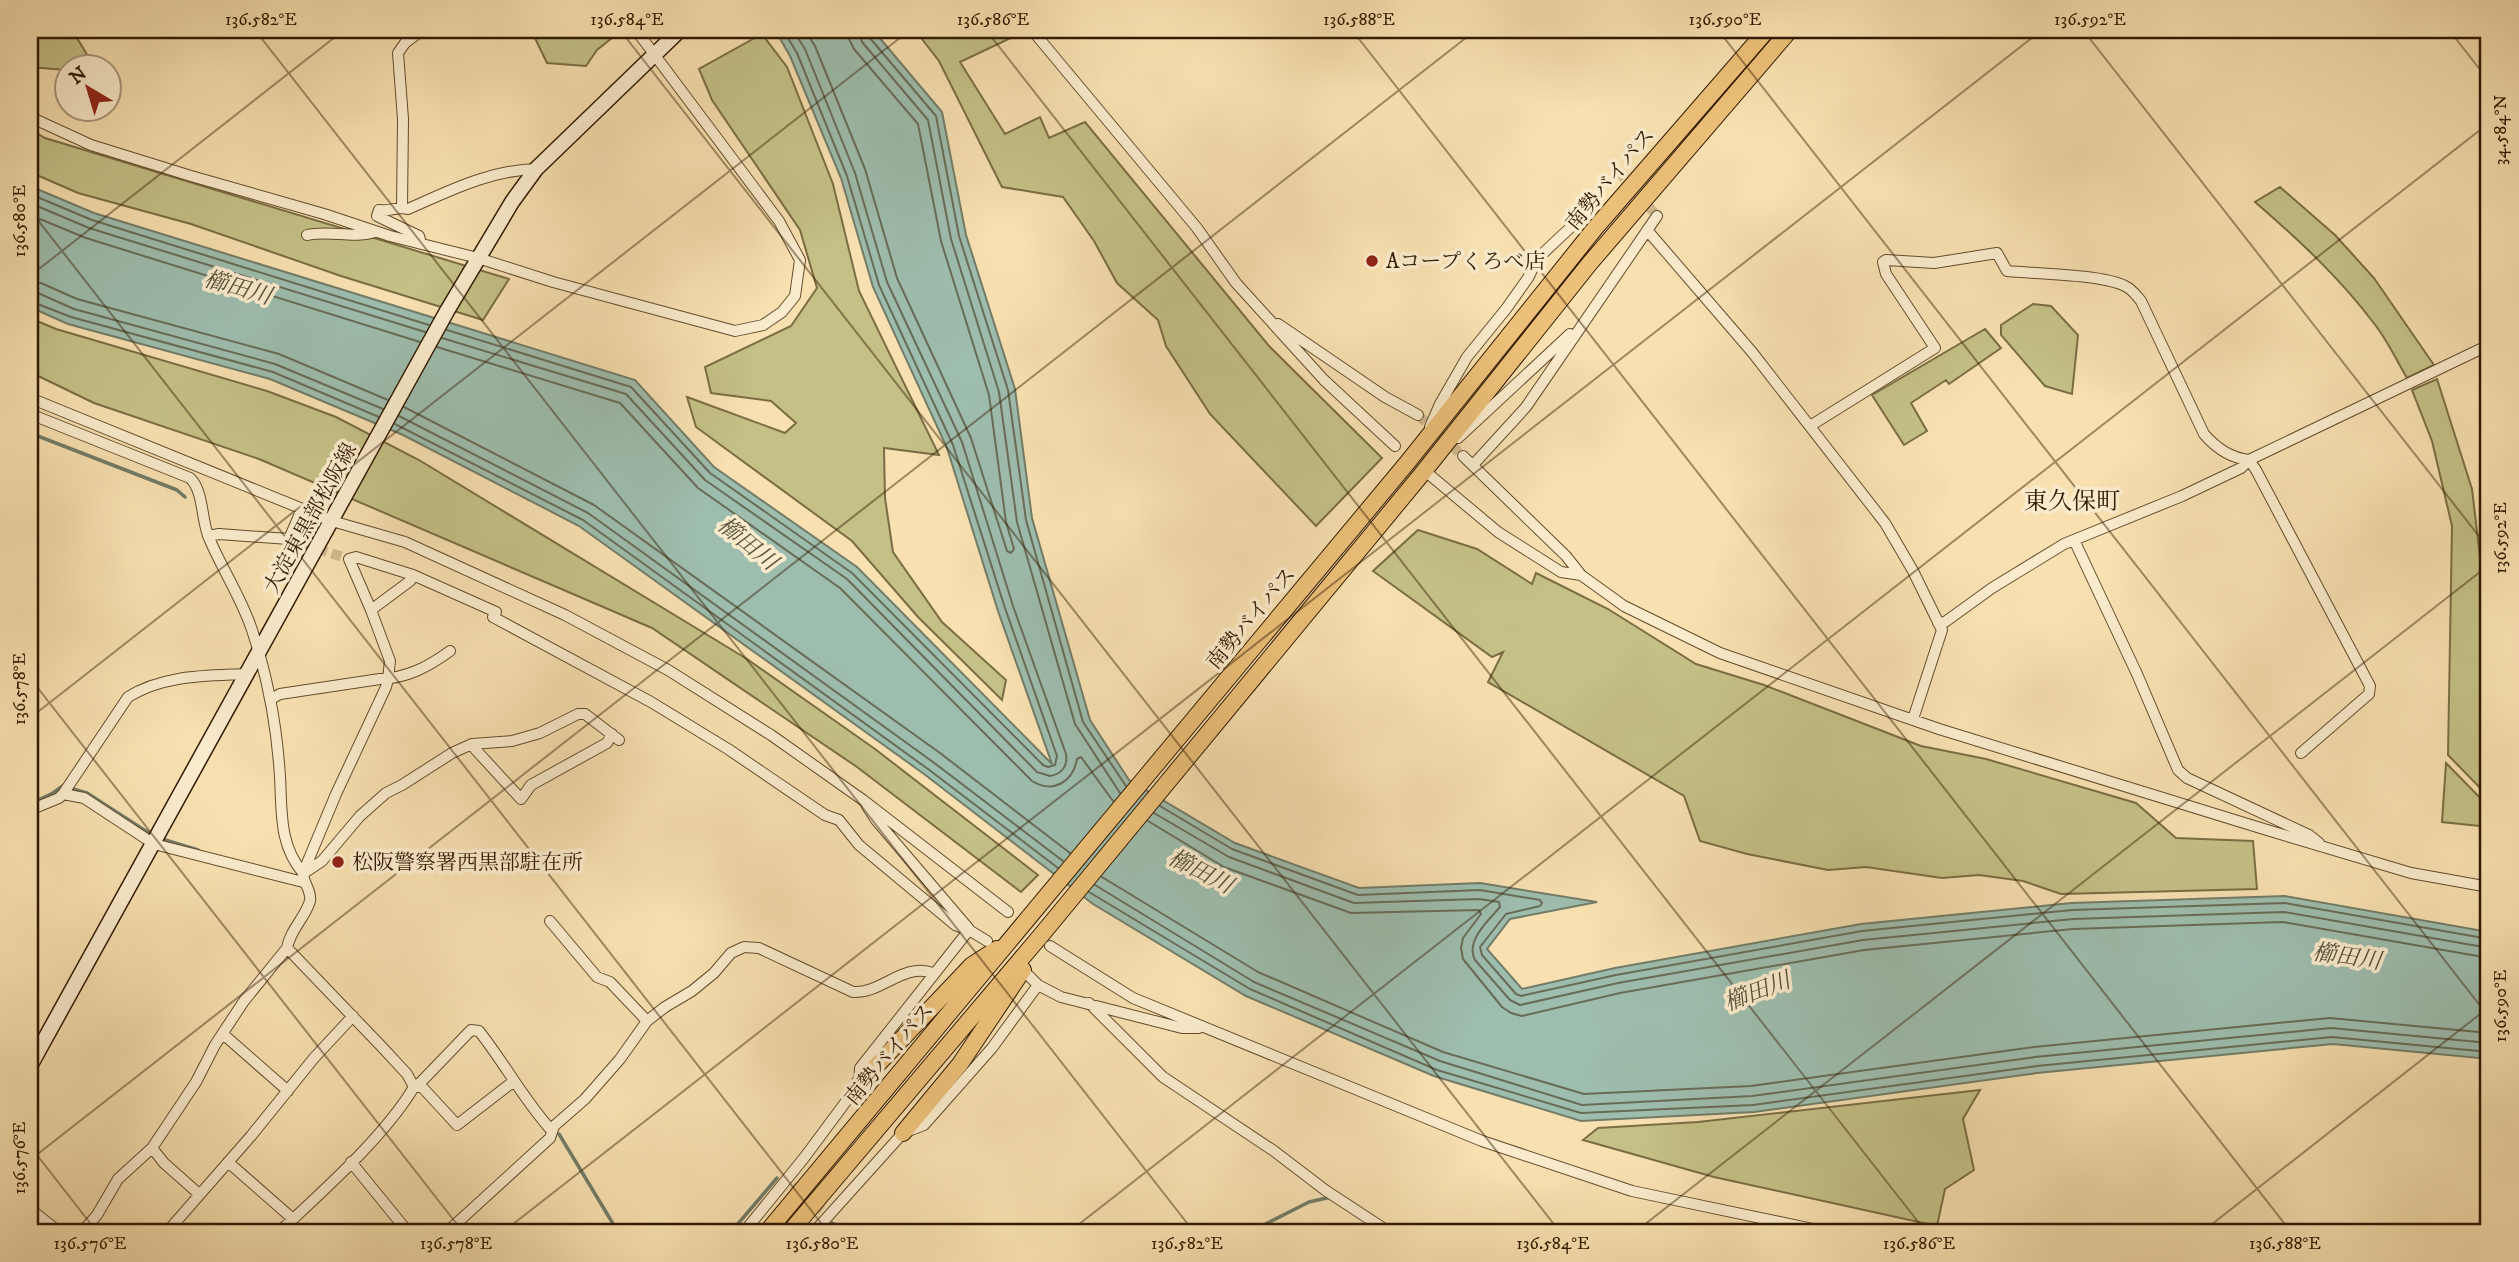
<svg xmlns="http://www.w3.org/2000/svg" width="2519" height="1262" viewBox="0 0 2519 1262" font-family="'IM FELL DW Pica','Noto Serif JP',serif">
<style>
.green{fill:#c4c086;stroke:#7b6d43;stroke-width:2}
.water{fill:#9dbdae;stroke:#727c68;stroke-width:2}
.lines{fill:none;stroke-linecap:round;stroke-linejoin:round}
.shore{stroke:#686c57;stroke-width:2}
.stream{stroke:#727c68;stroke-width:3.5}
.minor-tunnel{stroke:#d0b88d;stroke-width:10;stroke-dasharray:10 5;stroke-linecap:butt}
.minor-casing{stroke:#644c2c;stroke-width:12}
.secondary-casing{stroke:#321a00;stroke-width:17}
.trunk-casing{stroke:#321a00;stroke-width:18}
.minor{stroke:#faebcc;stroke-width:10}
.secondary{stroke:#faebcc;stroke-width:14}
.trunk{stroke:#ecc078;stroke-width:16}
.ticks{fill:none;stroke:#321a00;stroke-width:2;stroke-opacity:0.45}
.poi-dot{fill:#8f2418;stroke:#faebcc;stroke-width:2.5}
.labels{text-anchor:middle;stroke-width:7;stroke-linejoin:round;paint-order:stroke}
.street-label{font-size:21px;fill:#321a00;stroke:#faebcc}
.poi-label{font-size:21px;fill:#321a00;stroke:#faebcc;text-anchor:start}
.water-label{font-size:23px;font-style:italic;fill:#57533d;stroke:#faebcc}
.quarter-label{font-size:24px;fill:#321a00;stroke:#faebcc}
.neatline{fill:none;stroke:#321a00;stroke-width:2.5}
.ticks-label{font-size:18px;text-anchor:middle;fill:#321a00}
</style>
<rect width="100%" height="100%" fill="#f8e0b0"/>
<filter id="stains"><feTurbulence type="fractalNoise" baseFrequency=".00286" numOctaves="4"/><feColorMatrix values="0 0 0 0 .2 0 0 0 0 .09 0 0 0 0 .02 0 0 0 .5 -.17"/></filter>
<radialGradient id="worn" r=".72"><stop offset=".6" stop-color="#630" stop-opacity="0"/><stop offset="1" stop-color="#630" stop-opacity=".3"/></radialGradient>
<path class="green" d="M30,30H72L91,61L81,66H66V70L30,67Z
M531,30H622L597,50L586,66L547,63Z
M915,30H1006L1013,37L960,62L1005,134L1040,117L1049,138L1085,122L1269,346L1382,458L1316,526L1210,414L1166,346L1158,320L1117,283L1094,241L1063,197L1002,187L939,61Z
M762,34L787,67L833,184L859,291L939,455L884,448L885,498L893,552L942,622L1006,680L1002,700L918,617L852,541L696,427L687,397L785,433L796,423L771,401L711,393L705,367L791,326L817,288L800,230L712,100L699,69Z
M30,129L45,138L509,279L483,320L341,276L191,224L78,193L30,172Z
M2280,187L2335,235L2374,278L2434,365L2407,378C2397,361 2388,342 2376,326C2341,279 2299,240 2255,202Z
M2033,304L2051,306L2078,335L2072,394L2045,386L2001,335V325Z
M30,318L56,329L267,391L336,417L419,460L747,659L875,749L1038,875L1021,892L857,767L652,628L259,459L94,403L30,372Z
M1985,329L2001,348L1949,384L1946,380L1911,403L1927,431L1904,445L1872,395Z
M2437,379L2472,489L2489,634V797L2448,755L2452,526L2432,441L2412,390Z
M1418,530L1477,549L1532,584L1536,573L1608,609L1696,664L1764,685L1921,746L1986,759L2136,803L2176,838L2253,841L2257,889L2061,894L2023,881L1979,875L1942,878L1866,867L1828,870L1747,854L1700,841L1684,796L1488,682L1503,652L1492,657L1373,571Z
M2446,763L2489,807V827L2442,822Z
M1980,1090L1963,1119L1974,1170L1945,1189L1937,1226L1714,1177L1583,1140L1598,1128L1698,1122Z"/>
<path class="water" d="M775,30H873L942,112L966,235L1015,389L1032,518L1090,720L1129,780L1235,843L1359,888L1480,883L1597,902L1510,919L1487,949L1522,989L1615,968L1861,924L2071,903L2285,896L2489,932V1059L2333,1044L2037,1073L1754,1112L1581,1121L1434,1076L1246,996L1093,904L924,774L579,526L403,435L270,379L68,324L30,307V186L94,213L635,380L714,467L857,567L1052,764L998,611L947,448L873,287L841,178L790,56Z"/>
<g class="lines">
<path class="shore" d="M805,30L815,46L865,169L897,278L971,438L1007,551L1011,553L1014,549L1006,522L989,395L941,241L918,124L854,49L849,39L848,30
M859,30L862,42L928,120L951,239L999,392L1017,522L1075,724L1120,793
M868,30L869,37L936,116L959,236L1008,390L1026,520L1083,722L1126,786
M30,194L92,220L429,325
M30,203L89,228L425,332
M30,215L86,238L420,342
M30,282L41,283L77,299L279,354L388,400
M30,292L38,293L74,309L275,364L383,409
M30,301L71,317L273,372L379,417
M447,330L631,387L710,473L852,573L1043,765L1048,767L1055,765L1057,756L1005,608L953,445L879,285L847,176L797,53L783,30
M442,338L626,394L705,480L847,579L1037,772L1050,776C1062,774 1068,766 1066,754L1013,606L962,442L887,282L855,173L805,49L793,30
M437,347L620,403L698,488L840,588L1032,781C1053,794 1073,782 1077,759L1081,757L1113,801
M404,407L594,505L940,753L1070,853
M399,416L588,513L933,762L1063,861
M395,424L583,520L928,769L1058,868
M1160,806L1232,849L1358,895L1480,890L1540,900L1542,903L1540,906L1506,914L1480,947L1482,955L1516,994L1521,996L1616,975L1862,931L2072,910L2285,903L2489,939
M1154,813L1229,857L1354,903L1479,899L1499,902L1500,907C1488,921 1465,941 1475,960L1510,1000L1520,1005L1618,983L1863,940L2073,919L2284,912L2489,948
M1148,821L1224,867L1351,913L1479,910L1481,914L1463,938L1461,948L1463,959L1502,1007L1511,1013L1522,1016L1620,993L1864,950L2073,929L2283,922L2489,958
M1102,877L1258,972L1443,1052L1584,1094L1751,1086L2034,1047L2330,1018L2489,1033
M1095,885L1254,982L1440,1061L1582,1105L1752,1096L2035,1057L2331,1028L2489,1043
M1089,892L1250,989L1437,1070L1581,1113L1753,1105L2037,1066L2332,1037L2489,1052"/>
<path class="stream" d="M30,433L177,490L185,497
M73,789L87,793L152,835
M30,804L53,793L64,785
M159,838L198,850
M559,1134L618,1232
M832,1223L847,1232
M731,1232L777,1178
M1250,1232L1309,1202L1331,1197"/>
<path class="minor-tunnel" d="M1618,171L1657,216
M1418,415L1463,456
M289,539L349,559
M792,1186L822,1210"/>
<defs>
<path id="minor" d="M1032,30L1197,228L1236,283L1324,380L1395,446
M30,117L91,145L191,176L324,214L390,236L478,258L553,282L735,331L763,325L782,312L795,296L800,260L779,221L636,30
M402,207L403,119L398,53L405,43L422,30
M1647,230L1752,352L1885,523L1913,571L1942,630L1913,719
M307,235C330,230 353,239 375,232
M421,243L419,236L377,216L379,210C389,212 398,206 408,209C449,191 490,170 536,169
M1278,324L1385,397L1418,415
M30,398L332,521L405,542L565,615L668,670L771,735L863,800L1008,912
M30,414L190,478C204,491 201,520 209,538C222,569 242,599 252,630C268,678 277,727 280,777C282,812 279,845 303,873
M1810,426L1935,348L1886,274L1883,262L1886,260L1934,263L1997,253L2007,271C2037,274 2100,274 2125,286C2132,289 2136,295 2141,301L2204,434C2216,448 2231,458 2249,460L2256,470L2370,686L2369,694L2301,753
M1430,427L1440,404L1467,357L1506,309L1528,278L1538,258L1572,226
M1458,438L1570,334
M1463,456L1566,556L1581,575L1624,606L1720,653L1939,729L2267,830L2411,873L2489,887
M1473,465L1526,407L1657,216
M1431,476L1498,532L1561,572L1581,575
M208,536L219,534L289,539L302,509
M2074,540L2137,674L2178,770L2187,778L2309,835L2319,843
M371,610L410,581L413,575
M1938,623L1945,622L1992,588L2064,544L2182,496L2241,468L2249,460L2489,345
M271,699L280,694L380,679C407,678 428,667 450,651
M472,744L475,749L521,799L531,785L607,743L612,734
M63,794L84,798L154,844L303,882
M867,806L876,820L969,929
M30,810L59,798L63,794L128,697C163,675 205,676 245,674
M304,873L322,861L360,816L386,793L402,785L452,753L472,744L512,741L540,733L578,714H585L619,740
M550,921L597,977L610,982L647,1021
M1050,946L1133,998L1482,1141L1632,1191L1827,1232
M287,948L381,1046L407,1074L414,1087
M1027,974L1038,985L1061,997L1182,1028H1199
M1089,1003L1163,1077L1274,1151L1325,1190L1389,1232
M223,1034L288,1091
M414,1087H422L457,1125L514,1081
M152,1148L164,1163L199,1194
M228,1162L293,1219
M351,1162L408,1232
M30,1209L59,1232
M82,1232L97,1215L118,1179L152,1148L196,1082L215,1045L244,1001L287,948C290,930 305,918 310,901C312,891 303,883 303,873L336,794L386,687L388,679L390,661L371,610L349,559L356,557L413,575L496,612L493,617L651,702L728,749L825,815L839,820L859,845L955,925L969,930L987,941
M167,1232L251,1136L314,1058L353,1016
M279,1232C322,1192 385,1136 414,1087L420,1083L471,1030L479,1031C505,1064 524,1100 552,1131
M447,1232L550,1138L554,1126L585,1099L620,1059L647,1021L665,1007L692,991L714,973L731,953L744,947L759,948L853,992C881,994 904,962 933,973
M744,1232L804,1158L859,1084L860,1068L969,930
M814,1232L903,1133L924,1125L992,1048L1038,985"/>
<path id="secondary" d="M30,1066L447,311L512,202L536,169L680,30"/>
<path id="trunk" d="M859,1084L972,965L997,949
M903,1133L960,1064L1023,970
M767,1232L1407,463L1596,227L1767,30
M790,1232L1043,933L1421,475L1590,263L1790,30"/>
</defs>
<use href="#minor" class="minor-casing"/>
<use href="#secondary" class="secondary-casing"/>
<use href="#trunk" class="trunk-casing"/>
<use href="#minor" class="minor"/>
<use href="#secondary" class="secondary"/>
<use href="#trunk" class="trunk"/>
</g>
<path class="ticks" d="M255,30L1194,1232M620,30L1560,1232M986,30L1926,1232M1352,30L2291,1232M1718,30L2489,1017M2083,30L2489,549M2449,30L2489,81M30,210L828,1232M30,276L344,30M30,678L463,1232M30,718L910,30M30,1146L97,1232M30,1160L1476,30M503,1232L2042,30M1069,1232L2489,123M1635,1232L2489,565M2202,1232L2489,1007"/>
<g class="poi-dot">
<circle cx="1372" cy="261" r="7"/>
<circle cx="338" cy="862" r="7"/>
</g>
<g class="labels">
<g class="street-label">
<text transform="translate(1610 179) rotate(-50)" y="7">南勢バイパス</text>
<text transform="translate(310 518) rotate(-61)" y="7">大淀東黒部松阪線</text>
<text transform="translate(1251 618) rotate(-50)" y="7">南勢バイパス</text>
<text transform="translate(889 1054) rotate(-50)" y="7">南勢バイパス</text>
</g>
<g class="poi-label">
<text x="1386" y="268">Aコープくろべ店</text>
<text x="352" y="869">松阪警察署西黒部駐在所</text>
</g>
<g class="water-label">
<text transform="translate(238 287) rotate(16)" y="8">櫛田川</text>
<text transform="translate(748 543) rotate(39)" y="8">櫛田川</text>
<text transform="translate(1201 871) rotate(27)" y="8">櫛田川</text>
<text transform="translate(2347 956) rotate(8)" y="8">櫛田川</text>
<text transform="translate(1757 991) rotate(-21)" y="8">櫛田川</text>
</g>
<g class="quarter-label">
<text x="2072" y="509">東久保町</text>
</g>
</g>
<rect width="2519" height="1262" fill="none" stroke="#f8e0b0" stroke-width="77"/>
<g transform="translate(88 88) rotate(322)"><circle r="33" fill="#faebcc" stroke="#aa977a" stroke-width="2"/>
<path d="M0-5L12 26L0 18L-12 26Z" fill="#8f2418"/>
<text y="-10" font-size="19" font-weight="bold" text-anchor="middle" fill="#321a00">N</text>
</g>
<rect x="38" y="38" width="2442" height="1186" class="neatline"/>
<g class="ticks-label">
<text x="261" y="25">136.582°E</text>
<text x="627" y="25">136.584°E</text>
<text x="993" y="25">136.586°E</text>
<text x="1359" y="25">136.588°E</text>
<text x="1725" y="25">136.590°E</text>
<text x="2090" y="25">136.592°E</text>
<text transform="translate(2500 130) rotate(-90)" y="6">34.584°N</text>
<text transform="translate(19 221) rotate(-90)" y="6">136.580°E</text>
<text transform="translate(2500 538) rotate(-90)" y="6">136.592°E</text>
<text transform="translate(19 689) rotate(-90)" y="6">136.578°E</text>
<text transform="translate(2500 1006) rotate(-90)" y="6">136.590°E</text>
<text transform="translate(19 1158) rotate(-90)" y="6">136.576°E</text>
<text x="90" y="1249">136.576°E</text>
<text x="456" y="1249">136.578°E</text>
<text x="822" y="1249">136.580°E</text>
<text x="1187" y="1249">136.582°E</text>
<text x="1553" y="1249">136.584°E</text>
<text x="1919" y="1249">136.586°E</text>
<text x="2285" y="1249">136.588°E</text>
</g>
<rect width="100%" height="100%" filter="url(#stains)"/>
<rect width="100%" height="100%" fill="url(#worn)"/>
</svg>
